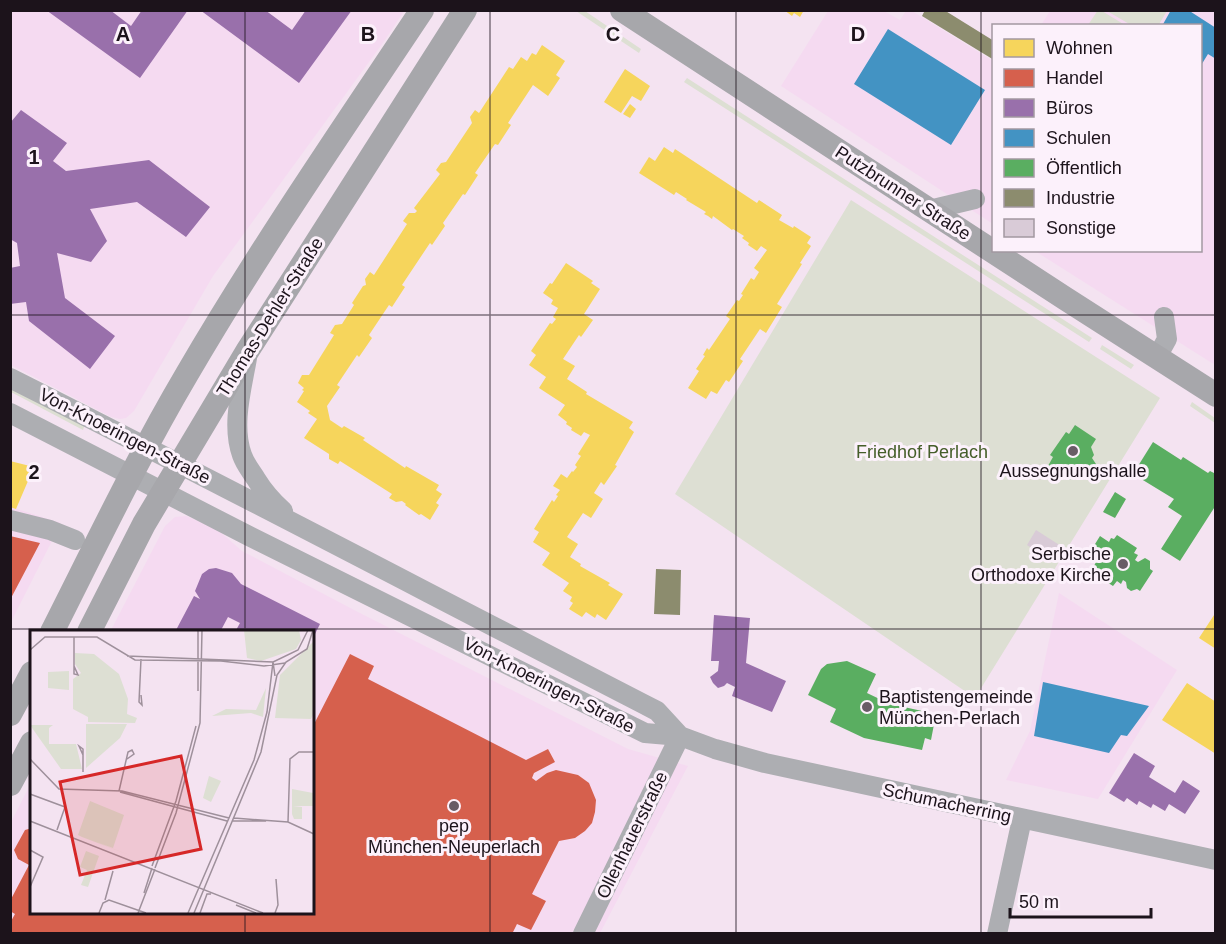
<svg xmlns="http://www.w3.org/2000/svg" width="1226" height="944" viewBox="0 0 1226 944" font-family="Arial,sans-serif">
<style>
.built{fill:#f5daf1}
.green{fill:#dddfd3}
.homes{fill:#f6d55c}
.shops{fill:#d6604d}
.offices{fill:#9970ab}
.schools{fill:#4393c3}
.public{fill:#5aae61}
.industry{fill:#8c8c6e}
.building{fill:#d9cbd7}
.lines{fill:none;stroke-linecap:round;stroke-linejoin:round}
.minor{stroke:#adaeb2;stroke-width:20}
.major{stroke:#a7a7ab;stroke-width:24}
.grid{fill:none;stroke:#1c131b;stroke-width:1.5;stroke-opacity:0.55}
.poi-dot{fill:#685c66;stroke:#fcf1fb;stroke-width:2}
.labels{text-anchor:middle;stroke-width:6;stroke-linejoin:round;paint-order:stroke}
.street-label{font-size:18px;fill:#1c131b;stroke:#fcf1fb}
.park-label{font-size:18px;fill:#455e2a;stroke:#fcf1fb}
.poi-label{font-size:18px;fill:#1c131b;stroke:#fcf1fb}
.inset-road{fill:none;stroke:#9e909b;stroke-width:1.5}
.view{fill:#d62828;fill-opacity:0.15;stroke:#d62828;stroke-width:3}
.inset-edge{fill:none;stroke:#1c131b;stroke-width:3}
.grid-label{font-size:20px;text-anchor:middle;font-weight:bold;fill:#1c131b;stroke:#fcf1fb;stroke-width:6;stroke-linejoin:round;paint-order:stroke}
</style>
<rect width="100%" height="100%" fill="#f4e3f1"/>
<path class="built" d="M10,11H404L385,40L213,276L134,411L126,418L120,419L111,417L11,365Z
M828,11H884L900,20L906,11H912L993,61V224L781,86Z
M1050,11H1215V365L1035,251L1200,250V26L1041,25Z
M11,507L61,523L11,622Z
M186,516L217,529L242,551L356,611L628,749L688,766L600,933H11L10,824L31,783L32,912H312V632H110L165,526L175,517Z
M1059,593L1177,670L1098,799L1006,780L1030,731Z"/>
<path class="green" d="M1098,10L1102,11L1125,25H1088Z
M576,11H585L641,49L639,53Z
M1107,11H1167L1158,26L1131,25Z
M687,78L1092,338L1089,342L684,82Z
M851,200L1160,398L975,698L675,494Z
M1102,345L1134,365L1131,369L1100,349Z
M10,386L85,424L83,430L11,392Z
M1192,402L1215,418V423L1190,406Z"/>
<path class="homes" d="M784,10H804L800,17L794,13L792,16Z
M542,45L565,61L556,75L560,78L548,96L533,85L508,123L511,125L498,145L495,144L475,173L478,175L465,195L463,194L443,223L445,226L432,245L430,243L402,285L405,287L392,307L389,305L369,335L372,338L359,357L357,355L337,385L340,387L327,406L330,420L342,428L344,426L365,438L363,440L405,468L406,466L439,485L436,490L442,494L436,503L439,505L430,520L421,514L419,515L405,505L406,504L402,501L396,502L389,498L392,494L340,461L338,464L329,459V454L304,438L317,419L308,413L310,411L297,402L304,391L302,390L304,388L298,383L302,375H309L334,335L330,333L335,325L342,324L354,305L352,303L363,286L366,285L365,279L370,272L374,275L407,224L403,221L409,213H415L417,211L414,208L440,174L436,170L441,163L446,162L472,123L470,117L475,110L479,113L509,67L513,69L521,57L527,61L532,53L536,55Z
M625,69L650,86L641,101L632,96L621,113L604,102Z
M630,104L636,109L630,118L623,114Z
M664,147L673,153L675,149L757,203L759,200L782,215L779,220L793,228L794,226L811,237L807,243L811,246L800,263L802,264L777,304L782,307L766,333L760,329L740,359L743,361L729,382L726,380L717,394L711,391L706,399L688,388L699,371L696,369L705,356L703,355L707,348L709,350L730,319L726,316L737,300L739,301L743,295L741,294L751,278L754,280L759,272L754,268L767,250L761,246L757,251L748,245L749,243L742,238L744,236L733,229L732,230L713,216L712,219L708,216L704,214L706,212L686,200L687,199L676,192L674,195L639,173L649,157L655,161Z
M566,263L593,281L591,283L600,289L584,314L593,320L581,337L579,335L563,359L575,366L567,379L587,392L586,394L633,422L629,428L634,432L615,465L617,466L604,485L601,482L594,493L603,499L591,518L583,513L567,537L578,544L570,557L581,564L580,566L610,583L608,585L623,594L606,620L597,614L595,618L586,612L582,617L569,609L573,603L570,601L572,597L563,591L569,583L542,565L550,553L533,542L539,532L534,529L552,500L554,502L558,496L556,495L560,490L553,486L561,474L567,478L572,471L573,472L577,467L575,465L581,456L578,454L590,435L584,432L581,436L571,430L572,428L566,424L567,422L558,415L565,405L539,388L546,377L529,365L536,355L531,351L550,323L552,324L556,319L553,317L558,308L551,304L553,300L543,293L550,283L552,284Z
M10,461L34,467L16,509L10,507Z
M1216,612V649L1199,638Z
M1187,683L1216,702V754L1162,720Z"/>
<path class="shops" d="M10,536L40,543L10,600Z
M350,654L374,666L368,679L526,760L548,749L555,762L534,773L532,778L536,781L547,773L556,770L578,775L589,783L596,800L595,812L592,823L585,831L575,838L559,841L532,894L546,901L531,930L517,924L512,934H10V923L15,914L10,911V901L29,865L18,859L14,850L25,830L32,828V912H312V728Z"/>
<path class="offices" d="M46,10H110L131,26L142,10H188L140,78Z
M200,10H265L292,30L306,10H352L299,83Z
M21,110L67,143L53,161L66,171L149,160L210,207L186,237L137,202L90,209L107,241L91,262L57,253L65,298L115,336L90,369L29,321L26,302L10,304V268L20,266L17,243L10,239V123Z
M216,568L232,573L241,584L320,624L312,640V632H235L240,623L228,617L220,632H175L194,596L200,599L195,591L202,574L209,569Z
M714,615L750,618L746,663L786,681L772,712L732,696L735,687L727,683L724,686L718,688L713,683L710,677L718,671L719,661H711Z
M1134,753L1155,766L1149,777L1175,793L1183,780L1200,791L1185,814L1169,804L1165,811L1153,804L1151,808L1139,801L1137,805L1127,798L1124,802L1109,793Z"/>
<path class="schools" d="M1171,10H1188L1216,28V59L1208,54L1200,67V26H1162Z
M888,29L985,90L951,145L854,84Z
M1043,682L1149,706L1127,736L1121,735L1109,753L1034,736Z"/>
<path class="public" d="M1075,425L1096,439L1091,447L1094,455L1092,458L1096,464L1092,469L1086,468L1084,471L1075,472L1070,480L1048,466L1053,457L1050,455L1066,432L1069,434Z
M1153,442L1181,460L1183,457L1208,473L1210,471L1216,474V505L1180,561L1161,549L1182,516L1168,507L1174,499L1133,474Z
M1115,492L1126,499L1115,518L1103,512Z
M1117,535L1137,548L1134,553L1138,555L1135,560L1138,562L1145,558L1150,561V569L1153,571L1140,591L1137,589L1131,591L1127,588L1126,582L1123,580L1121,584L1117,581L1113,586L1093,573L1097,567L1094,566L1096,562L1087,557L1100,536L1109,542L1111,538L1114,539Z
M847,661L876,674L867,693L890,704L936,714L931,740L925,738L922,750L864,738L830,722L836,709L808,695L821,669L827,664Z"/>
<path class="industry" d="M925,10H944L994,41V60L922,16Z
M656,569L681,570L680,615L654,614Z"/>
<path class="building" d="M1036,530L1061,546L1051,561L1027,545Z"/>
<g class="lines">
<path class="minor" d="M929,210L975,199
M1157,357L1167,339L1164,317
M247,358C242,388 231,425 242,455C245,464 251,471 256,479C264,492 272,501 283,511
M10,378C227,487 441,600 657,711L680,736
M10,413L249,536L645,733L680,736L715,749L765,763L1216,860
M10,520L50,530L75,540
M583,934L680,736
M997,934L1022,819"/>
<path class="major" d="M622,10L1066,299L1216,395
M52,632C96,545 138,457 187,374C260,249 342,130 422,10
M89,632L144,524L248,350L465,10
M10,714L32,673
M10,784L32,743"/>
</g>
<path class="grid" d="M245,10V632M490,10V934M736,10V934M981,10V934M10,315H1216M10,629H1216M245,912V934"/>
<g class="poi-dot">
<circle cx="1073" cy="451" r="6"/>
<circle cx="1123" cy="564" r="6"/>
<circle cx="867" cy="707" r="6"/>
<circle cx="454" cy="806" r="6"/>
</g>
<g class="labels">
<g class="street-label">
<text transform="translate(903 193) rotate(33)" y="6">Putzbrunner Straße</text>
<text transform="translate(270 317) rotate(-58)" y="6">Thomas-Dehler-Straße</text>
<text transform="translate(125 436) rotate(27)" y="6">Von-Knoeringen-Straße</text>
<text transform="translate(549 685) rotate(27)" y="6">Von-Knoeringen-Straße</text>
<text transform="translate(947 803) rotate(12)" y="6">Schumacherring</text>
<text transform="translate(632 835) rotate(-64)" y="6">Ollenhauerstraße</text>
</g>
<g class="park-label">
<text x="922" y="458">Friedhof Perlach</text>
</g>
<g class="poi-label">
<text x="1073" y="477">Aussegnungshalle</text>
<text x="1111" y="560" text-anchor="end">Serbische<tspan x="1111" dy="21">Orthodoxe Kirche</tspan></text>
<text x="879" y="703" text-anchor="start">Baptistengemeinde<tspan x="879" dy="21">München-Perlach</tspan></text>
<text x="454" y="832">pep<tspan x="454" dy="21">München-Neuperlach</tspan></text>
</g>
</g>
<g transform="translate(30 630)">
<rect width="284" height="284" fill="#f4e3f1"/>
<path d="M214,0H269L271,10L266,19L231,31L217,28ZM283,12V85L281,89L245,88L250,45ZM45,23L64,24L89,44L98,69L97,84L107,88L105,93L58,92V87L43,79V49L51,43L45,34ZM39,41V60L18,58V42ZM236,58L233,87L221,83L182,86L196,79L226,80ZM56,94H97L90,108L56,138ZM0,95H23L19,98V114H46L52,139H31ZM179,146L191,151L181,172L173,168ZM262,159L283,163V176H263L272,177V189H264L262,184ZM60,171L94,185L83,218L66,212L102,226L52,207L48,205ZM56,221L69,226L58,257L51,255L57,240L50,237Z" fill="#dddfd3"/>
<path class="inset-road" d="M168,0V61M0,20L15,7H67L105,30L191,31L234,36L255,33M97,26L243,32L245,46M111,29L109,72L112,75L111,65M44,36L48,45L44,44V7M0,129L29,159L92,161L199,188M53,142V119L49,116L53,125M89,161L98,122L102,120L104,124L97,129M90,162L197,191M0,164L35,177L27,200M204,188L258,192L284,204M0,191L233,283M202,191H236M258,192L260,129L269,122H284M0,220L13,227L0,257M122,236L146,171L166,96M125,238L146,183L170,93L172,0M114,263L122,238M75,270L83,241M206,275L226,283M69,283L73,273L79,270L116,283M108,283L125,239M158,283L224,130L237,82L243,32L268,20L278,0M164,283L231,122L247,45L256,32L277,19L283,0M170,283L177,264H181M245,283L248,275L246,249"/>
<path class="view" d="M151,126L171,219L50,245L30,152Z"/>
<rect width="284" height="284" class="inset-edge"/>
</g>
<g class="grid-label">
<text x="123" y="41">A</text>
<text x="368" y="41">B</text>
<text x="613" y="41">C</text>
<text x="858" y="41">D</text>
<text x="34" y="164">1</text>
<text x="34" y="479">2</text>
</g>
<rect width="1226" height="944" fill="none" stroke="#1c131b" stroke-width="24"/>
<rect x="992" y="24" width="210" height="228" fill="#fcf1fb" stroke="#a298a1" stroke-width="1.5"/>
<rect x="1004" y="39" width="30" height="18" fill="#f6d55c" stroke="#a298a1" stroke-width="1.5"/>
<text x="1046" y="54" font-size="18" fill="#1c131b">Wohnen</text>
<rect x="1004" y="69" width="30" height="18" fill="#d6604d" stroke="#a298a1" stroke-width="1.5"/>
<text x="1046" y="84" font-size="18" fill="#1c131b">Handel</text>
<rect x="1004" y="99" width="30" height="18" fill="#9970ab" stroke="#a298a1" stroke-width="1.5"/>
<text x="1046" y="114" font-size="18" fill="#1c131b">Büros</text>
<rect x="1004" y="129" width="30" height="18" fill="#4393c3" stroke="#a298a1" stroke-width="1.5"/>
<text x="1046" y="144" font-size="18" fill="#1c131b">Schulen</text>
<rect x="1004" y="159" width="30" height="18" fill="#5aae61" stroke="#a298a1" stroke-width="1.5"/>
<text x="1046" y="174" font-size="18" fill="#1c131b">Öffentlich</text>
<rect x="1004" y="189" width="30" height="18" fill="#8c8c6e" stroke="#a298a1" stroke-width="1.5"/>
<text x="1046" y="204" font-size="18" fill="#1c131b">Industrie</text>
<rect x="1004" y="219" width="30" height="18" fill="#d9cbd7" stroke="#a298a1" stroke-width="1.5"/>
<text x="1046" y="234" font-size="18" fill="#1c131b">Sonstige</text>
<path d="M1010 908v9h141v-9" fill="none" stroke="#1c131b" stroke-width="3"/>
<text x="1019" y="908" font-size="18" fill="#1c131b" stroke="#fcf1fb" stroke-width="4.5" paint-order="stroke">50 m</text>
</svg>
